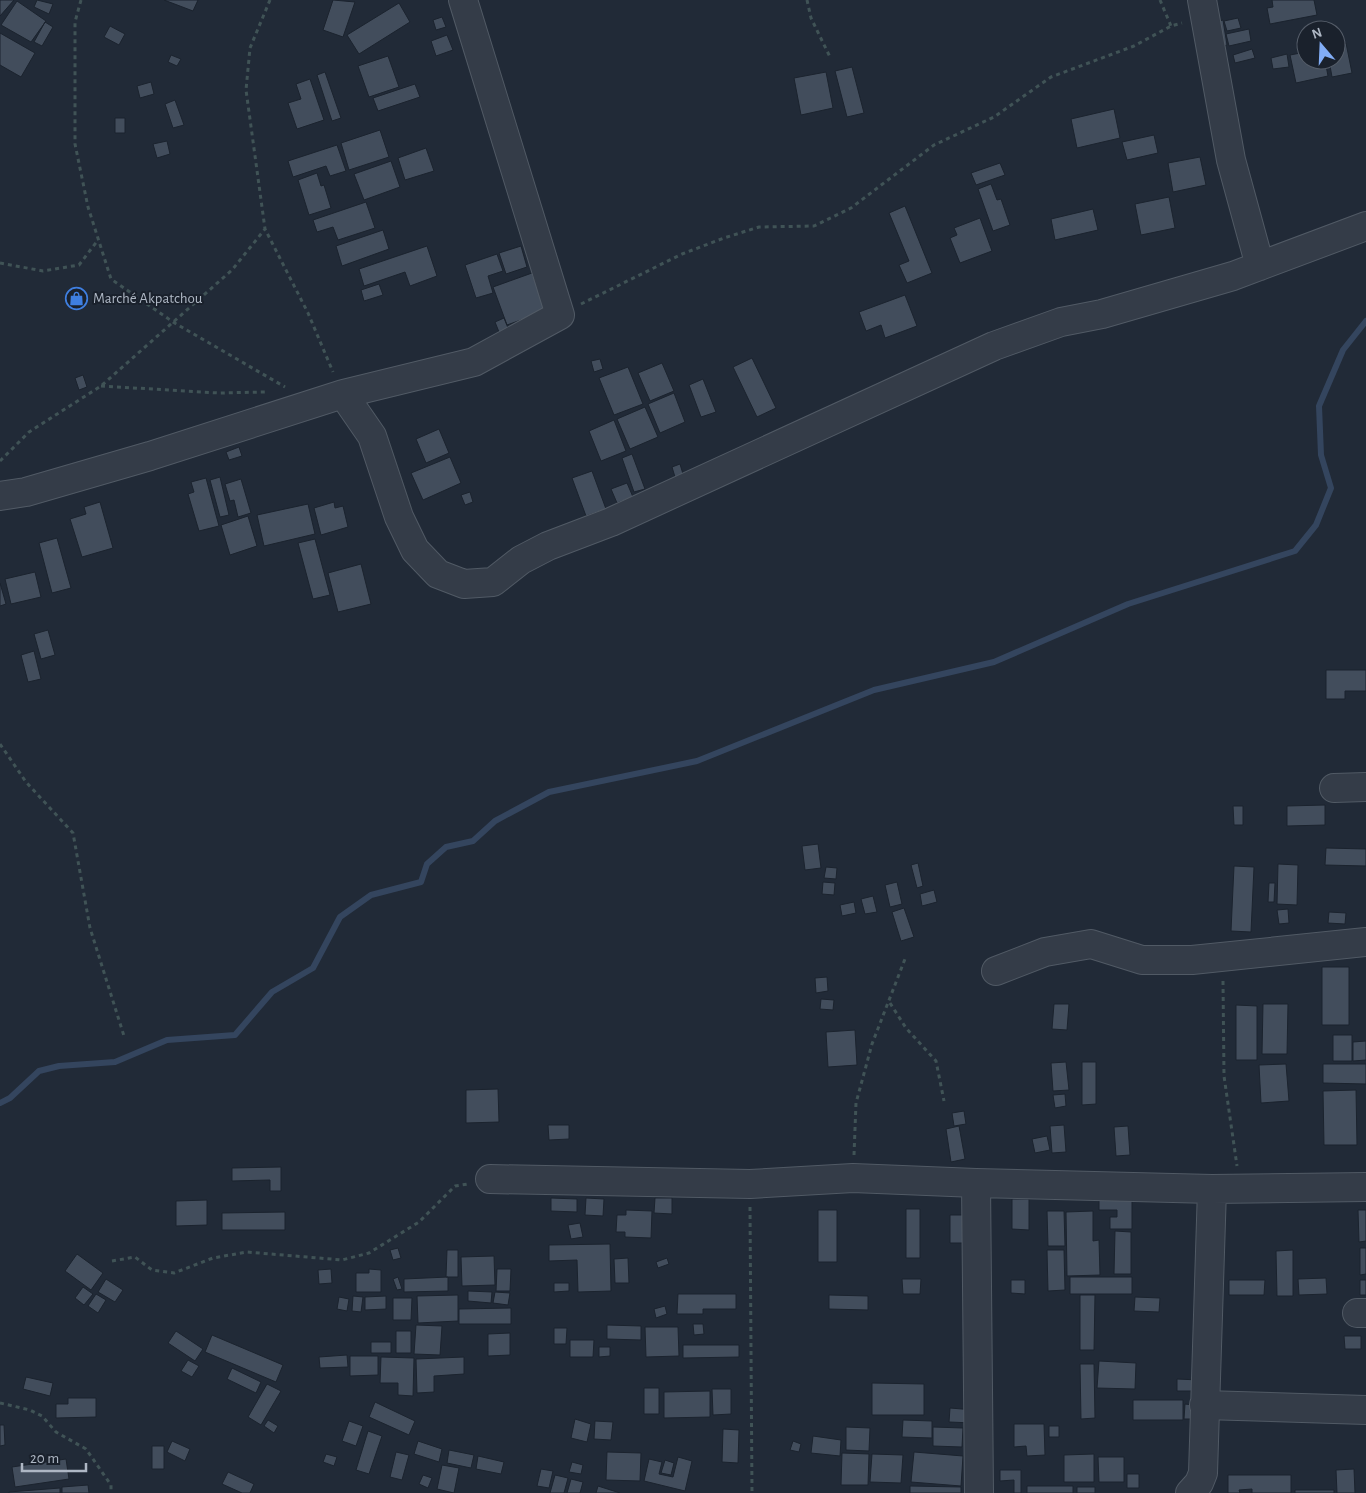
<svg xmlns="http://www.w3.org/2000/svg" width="1366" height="1493" viewBox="0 0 1366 1493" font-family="'Alegreya Sans',sans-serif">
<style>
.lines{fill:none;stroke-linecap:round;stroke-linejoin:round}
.stream{stroke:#34455e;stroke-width:6}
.building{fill:#424d5c;stroke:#1b232e}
.minor-casing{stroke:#515a65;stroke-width:30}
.path{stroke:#405356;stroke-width:3;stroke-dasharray:4 4;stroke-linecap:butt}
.minor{stroke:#343c48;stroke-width:28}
.labels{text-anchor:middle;stroke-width:4;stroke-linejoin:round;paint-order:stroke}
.poi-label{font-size:15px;fill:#aeb7c4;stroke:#1a212c;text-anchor:start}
</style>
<rect width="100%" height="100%" fill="#212a37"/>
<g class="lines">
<path class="stream" d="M0,1103L10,1098L39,1071L59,1066L115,1062L167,1040L235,1035L272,992L313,968L340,917L371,895L421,882L427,864L446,847L473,841L495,821L549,792L697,761L874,690L994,662L1128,604L1295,551L1316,525L1331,488L1321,455L1319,406L1343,350L1366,321"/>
</g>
<path class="building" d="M0,0H14L0,16Z
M37,0L53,4L49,14L34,7Z
M164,0H198L193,11Z
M333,0L355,2L343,37L323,30Z
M1272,0H1314L1317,15L1270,24L1267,8L1273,7Z
M17,1L46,21L31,42L1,25Z
M399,3L410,22L359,54L347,35Z
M442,17L446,27L436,30L433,20Z
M1238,18L1241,28L1227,31L1224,21Z
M1223,20L1227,45L1220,47L1215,22Z
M45,22L53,27L42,46L34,42Z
M110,26L125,34L119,45L104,37Z
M1249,29L1251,41L1229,46L1226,34Z
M0,33L35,53L21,77L0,65Z
M447,35L453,50L436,56L431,41Z
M1346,43L1352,73L1332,77L1329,60H1336V45Z
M1252,49L1255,58L1235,63L1233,55Z
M1306,52V60H1325L1328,76L1296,83L1290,55Z
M1287,54L1289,67L1273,69L1271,58Z
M171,55L181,59L177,66L168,62Z
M388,56L399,87L369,97L358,66Z
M852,67L864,113L847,117L835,71Z
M325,72L341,118L332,121L317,75Z
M826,72L833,108L801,115L794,78Z
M310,79L324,120L297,129L288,103L301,99L296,84Z
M151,82L154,94L140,98L137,86Z
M415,84L420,97L378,111L373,98Z
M175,100L184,125L173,128L165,104Z
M1114,109L1120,138L1077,148L1071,119Z
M115,118H125V133H115Z
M380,130L389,157L349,170L341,143Z
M1154,135L1158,153L1127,160L1122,142Z
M167,141L170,154L157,158L153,144Z
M337,145L346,171L330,176L326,166L293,177L288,161Z
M426,148L434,171L405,180L398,158Z
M1200,157L1206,185L1173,192L1168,163Z
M391,161L400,187L364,200L354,174Z
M1000,163L1005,175L976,185L971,173Z
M317,173L321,186L324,185L331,208L309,215L298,180Z
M991,184L997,200L1001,199L1010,225L993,231L978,189Z
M1169,197L1175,228L1141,235L1135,204Z
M366,202L375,228L338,240L333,227L317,232L313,220Z
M905,206L932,273L907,283L899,265L909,261L889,213Z
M1093,209L1098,230L1055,240L1051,219Z
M980,218L992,251L960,263L950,238L957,235L954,228Z
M383,230L389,249L342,266L336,246Z
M427,246L437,276L410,286L405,272L364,286L359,269Z
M521,246L527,267L506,274L499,253Z
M497,254L503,271L488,276L493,293L476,298L465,265Z
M532,273L546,311L507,325L493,287Z
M379,284L383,295L364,301L361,290Z
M905,295L917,326L885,338L881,325L866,331L859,312Z
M504,318L510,333L501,337L495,322Z
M752,358L776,408L757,417L733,367Z
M600,359L603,369L594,372L591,361Z
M662,363L674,391L650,401L638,373Z
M628,367L643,404L614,415L599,378Z
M83,375L87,387L79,390L75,378Z
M703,379L716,412L701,417L689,385Z
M674,393L685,422L660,433L648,404Z
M645,407L658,437L630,449L617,419Z
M614,420L626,451L601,461L589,431Z
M439,429L449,453L426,463L416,439Z
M239,447L242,456L229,460L226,452Z
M632,454L645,489L634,492L622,458Z
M450,457L461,483L423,500L411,473Z
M680,464L683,474L675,477L672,467Z
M592,471L606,509L586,516L572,478Z
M220,477L229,515L220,517L210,480Z
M206,478L219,526L199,531L188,494L194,492L191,482Z
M241,479L251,513L238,517L234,500L230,501L225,484Z
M627,483L633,497L617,503L611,489Z
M470,492L473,502L465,505L461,495Z
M100,502L113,548L82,557L70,519L86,514L84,507Z
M334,502L335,508L343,506L348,527L321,535L314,508Z
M308,504L315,534L264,546L257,515Z
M248,516L257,546L230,555L221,525Z
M57,538L71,588L52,593L39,543Z
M315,539L330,595L313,599L298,543Z
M361,564L371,604L338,612L328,573Z
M35,572L41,597L11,604L5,579Z
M0,583L6,604L0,606Z
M48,630L55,655L41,659L34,634Z
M34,651L41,679L28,682L21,655Z
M1326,670H1366V691H1345V699H1326Z
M1325,805V825L1287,826V806Z
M1233,806H1243V825H1234Z
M818,844L821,868L805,870L802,846Z
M1326,848L1366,849V866L1325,865Z
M918,863L923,886L917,888L911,865Z
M1278,864L1298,865L1297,905L1277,904Z
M1234,866L1254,867L1251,932L1231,931Z
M826,867L837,868L836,879L824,878Z
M823,882L835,883L834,895L822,894Z
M897,882L902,904L890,907L885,885Z
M1269,883H1275L1274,902H1268Z
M934,890L937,902L922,906L920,894Z
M873,896L877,912L865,914L861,899Z
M854,902L856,913L842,916L840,905Z
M904,908L914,937L901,941L892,912Z
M1288,909L1289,923L1279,924L1277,910Z
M1329,912L1346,913L1345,924L1328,923Z
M1322,967H1349V1025H1322Z
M827,977L828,991L816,993L815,978Z
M821,999L834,1000L833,1010L820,1009Z
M1054,1004H1069L1067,1030L1052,1029Z
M1263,1004H1288L1287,1054H1262Z
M1236,1005L1257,1006V1060H1236Z
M855,1030L857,1065L828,1067L826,1032Z
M1333,1035H1352V1061H1333Z
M1366,1041V1060L1353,1061V1042Z
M1066,1062L1069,1090L1053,1091L1051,1063Z
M1082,1062H1096V1104L1082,1105Z
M1286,1064L1289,1101L1261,1103L1259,1065Z
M1323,1064H1366V1084L1323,1083Z
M498,1089L499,1122L466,1123V1090Z
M1356,1090L1357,1145H1324L1323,1091Z
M1065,1094L1066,1106L1055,1108L1053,1095Z
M964,1111L966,1124L954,1126L952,1113Z
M548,1125H569V1139L549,1140Z
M1064,1125L1066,1152L1052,1153L1050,1126Z
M959,1126L965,1159L951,1162L946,1129Z
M1128,1126L1130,1155L1116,1156L1114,1127Z
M1047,1136L1050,1150L1035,1153L1032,1139Z
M281,1167V1191H270V1180L232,1181V1168Z
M551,1198L577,1199V1212L551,1211Z
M586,1198L604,1199L603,1216L585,1215Z
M655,1198H672V1214L654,1213Z
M1012,1199H1029V1230L1012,1229Z
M207,1200V1225L176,1226V1201Z
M1099,1200H1132V1229H1110V1217H1117V1210H1099Z
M906,1209H920V1258H906Z
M626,1210L652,1211L651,1238L625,1237V1232H616L617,1215H626Z
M818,1210H837V1262H818Z
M1358,1210H1366V1241L1359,1242Z
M1047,1211H1064L1065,1246H1048Z
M1093,1211V1241L1099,1240L1100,1275L1067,1276L1066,1212Z
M285,1212V1230H222V1213Z
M950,1215H966L965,1243H950Z
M580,1223L583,1237L571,1239L568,1225Z
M1115,1231L1131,1232V1274H1114Z
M610,1244L611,1291L578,1292L577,1260L549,1261V1245Z
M398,1248L401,1258L393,1260L390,1250Z
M1360,1248H1366V1274L1360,1275Z
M447,1250H458V1277H446Z
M1047,1250H1064L1065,1290L1048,1291Z
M1293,1250V1296H1277L1276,1251Z
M77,1254L103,1273L91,1290L65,1271Z
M494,1256L495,1285L462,1286L461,1257Z
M628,1258L629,1283H615L614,1259Z
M667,1258L669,1264L658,1268L656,1262Z
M331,1269L332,1283L319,1284L318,1270Z
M369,1269L381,1270V1292H356V1273H369Z
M497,1269H511L510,1291H496Z
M398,1277L402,1289L397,1290L393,1279Z
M448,1277V1291L404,1292V1279Z
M1070,1277H1132V1294H1070Z
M1326,1278L1327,1294L1299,1295L1298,1279Z
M106,1279L123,1290L115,1302L98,1292Z
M902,1279H921L920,1294H903Z
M1011,1280H1025V1294L1011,1293Z
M1229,1280H1265L1264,1295H1229Z
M1360,1280H1366V1295H1360Z
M554,1283H569V1291L554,1292Z
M83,1287L93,1294L84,1305L75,1298Z
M468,1291L492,1292L491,1303L468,1301Z
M495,1292L510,1293L508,1305L493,1303Z
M96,1294L106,1300L98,1313L88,1306Z
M678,1294H736V1309H703V1314H677Z
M458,1295V1321L418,1323L417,1296Z
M829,1295L868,1296V1310L829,1309Z
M1080,1295H1095L1094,1350H1080Z
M353,1296L363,1297L361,1312L352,1311Z
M386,1296V1309L365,1310V1297Z
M339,1297L349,1299L347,1311L337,1309Z
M1135,1297L1160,1298L1159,1312L1134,1311Z
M393,1298H412L411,1320H393Z
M665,1306L667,1314L656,1318L654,1309Z
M511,1308V1324H459V1309Z
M693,1324H703L704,1334L694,1335Z
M416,1325L442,1326L440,1355L414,1354Z
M607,1325L641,1326V1340L607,1339Z
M645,1327H678L679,1356L646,1357Z
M554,1328H567L566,1344H554Z
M176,1331L203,1349L195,1361L168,1343Z
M396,1331H411V1353H396Z
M510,1333V1355L488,1356V1334Z
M212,1335L283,1365L276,1382L205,1352Z
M1344,1336H1361V1349H1345Z
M570,1340H594L593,1357H570Z
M371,1342H391V1353H371Z
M683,1345H739V1357L683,1358Z
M599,1347H610V1356L599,1357Z
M347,1355L348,1367L320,1368L319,1357Z
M350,1356H378V1375L350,1376Z
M381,1357L414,1358L413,1396L398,1395V1383H380Z
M464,1357V1374L434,1376V1392L417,1393L416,1359Z
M188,1360L199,1366L192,1377L181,1371Z
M1099,1361L1136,1363L1135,1389L1097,1388Z
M1080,1364H1094L1095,1418L1081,1419Z
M232,1368L261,1382L256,1393L227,1379Z
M26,1377L53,1383L50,1396L23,1389Z
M1177,1379L1199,1380L1198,1391H1177Z
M872,1383L924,1384V1415H872Z
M267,1384L281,1391L261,1425L248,1417Z
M644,1388H659V1414H644Z
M712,1389H731V1414L713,1415Z
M710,1391V1417L664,1418V1392Z
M68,1398H96V1417L56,1418V1404H68Z
M1133,1400H1183V1420H1133Z
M375,1402L415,1421L409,1435L369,1417Z
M1185,1404L1193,1405V1419H1184Z
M950,1408L974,1410L973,1423L949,1422Z
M575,1419L591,1424L587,1442L571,1438Z
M268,1420L278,1426L274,1433L264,1426Z
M903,1420L932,1421V1438L902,1437Z
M349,1421L363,1426L356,1446L342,1441Z
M595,1421L613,1422L611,1440L594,1439Z
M1014,1424H1044L1045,1455L1027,1456L1026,1446L1014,1447Z
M0,1425H4L5,1445L0,1446Z
M1049,1426H1059V1437H1049Z
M846,1427L870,1428L869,1451L846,1450Z
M933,1427L963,1428L962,1447L933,1446Z
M723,1429L739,1430L738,1463L722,1462Z
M368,1431L382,1436L369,1474L356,1470Z
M813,1436L841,1440L840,1456L811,1453Z
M172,1441L190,1449L185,1461L167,1452Z
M418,1441L442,1449L439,1462L414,1454Z
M793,1441L801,1444L799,1452L790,1450Z
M152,1446H164V1469H152Z
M449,1450L474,1455L471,1468L447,1463Z
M396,1452L409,1455L402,1480L390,1477Z
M607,1452L641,1453L640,1481L606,1480Z
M914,1452L963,1456L961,1486L911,1482Z
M842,1453L869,1454L868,1485H841Z
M326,1454L337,1457L334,1466L323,1462Z
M872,1454L903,1455L901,1483L870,1482Z
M1094,1454V1482H1064V1455Z
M478,1456L504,1462L501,1474L476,1469Z
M678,1457L692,1461L685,1491L644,1481L649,1459L662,1462L659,1474L673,1477Z
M1098,1457H1124V1482H1099Z
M66,1459L69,1479L15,1487L12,1467Z
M665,1460L674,1463L671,1475L661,1473Z
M572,1462L583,1465L581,1474L569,1472Z
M442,1465L459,1468L454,1493L437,1489Z
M541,1469L553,1471L549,1488L537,1486Z
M1354,1469L1355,1493H1337L1336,1470Z
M1000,1470H1021V1493H1014V1480L1000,1481Z
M228,1472L254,1484L250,1493H242L222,1484Z
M1127,1474H1139V1488H1127Z
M423,1475L432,1478L428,1488L419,1484Z
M555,1475L568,1478L564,1493H550Z
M1228,1475H1291V1493H1252V1489L1239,1490L1240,1493H1228Z
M571,1479L583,1482L580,1493H567Z
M88,1485L89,1493H62V1487Z
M598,1486L620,1493H596Z
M910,1486L961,1487V1493H910Z
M1027,1486H1073V1493H1027Z
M1077,1487H1095V1493H1077Z
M60,1488V1493H9V1492Z
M1295,1490H1334V1493H1295Z"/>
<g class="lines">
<defs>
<path id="minor" d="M1202,0L1231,160L1260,266
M343,394L372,436L399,517L415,550L438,574L464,584L493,582L521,560L548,546L611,522L994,346L1061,322L1102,314L1233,276L1366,226
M0,496L26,492L150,456L343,394L474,362L560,315L463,0
M1334,788L1366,787
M996,971L1045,952L1091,944L1142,960H1192L1366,942
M490,1179L750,1184L853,1178L976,1183L1212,1189L1366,1187
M976,1183L979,1493
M1357,1313H1366
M1204,1405L1366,1410
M1190,1493L1199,1483L1203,1473L1212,1189"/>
</defs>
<use href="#minor" class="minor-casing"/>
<path class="path" d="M81,0L75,22V144L88,207L111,279L173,322L285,387
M270,0L250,48L246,90L265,229L308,313L333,372
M807,0L811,18L830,57
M1160,0L1171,26
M0,263L43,271L79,265L98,240
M581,304L682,254L724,238L759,227L814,226L851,208L934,145L994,117L1051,77L1134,46L1171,26L1182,23
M101,386L219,393L266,392
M0,461L29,432L101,386L232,270L265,229
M0,744L26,782L73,833L90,928L124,1036
M1223,981L1224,1076L1237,1166
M890,1003L906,1028L936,1061L944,1101
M854,1155L856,1103L872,1044L905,959
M750,1207L752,1493
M112,1261L135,1257L152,1270L174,1273L213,1258L247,1252L342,1260L369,1253L419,1222L455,1186L468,1184
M0,1403L30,1410L42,1416L56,1432L86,1449L111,1485V1493"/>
<use href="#minor" class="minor"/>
</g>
<defs>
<symbol id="shop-ring" viewBox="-11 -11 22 22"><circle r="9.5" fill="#1a212c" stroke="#3f7fe0" stroke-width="1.5"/><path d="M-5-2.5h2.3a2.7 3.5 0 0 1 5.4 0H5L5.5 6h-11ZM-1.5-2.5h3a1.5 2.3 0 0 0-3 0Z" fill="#3f7fe0"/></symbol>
</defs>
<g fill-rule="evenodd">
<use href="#shop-ring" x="64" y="286" width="25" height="25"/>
</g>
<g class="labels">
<g class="poi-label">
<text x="93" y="303">Marché Akpatchou</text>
</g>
</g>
<g transform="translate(1321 45) rotate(341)"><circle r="24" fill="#1a212c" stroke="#555d69"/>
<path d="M0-4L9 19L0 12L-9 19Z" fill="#82adf6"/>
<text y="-8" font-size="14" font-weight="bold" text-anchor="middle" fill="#aeb7c4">N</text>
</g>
<path d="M22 1463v8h64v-8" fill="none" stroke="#aeb7c4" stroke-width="2.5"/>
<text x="30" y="1463" font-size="15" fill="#aeb7c4" stroke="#1a212c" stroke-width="4" paint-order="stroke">20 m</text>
</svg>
